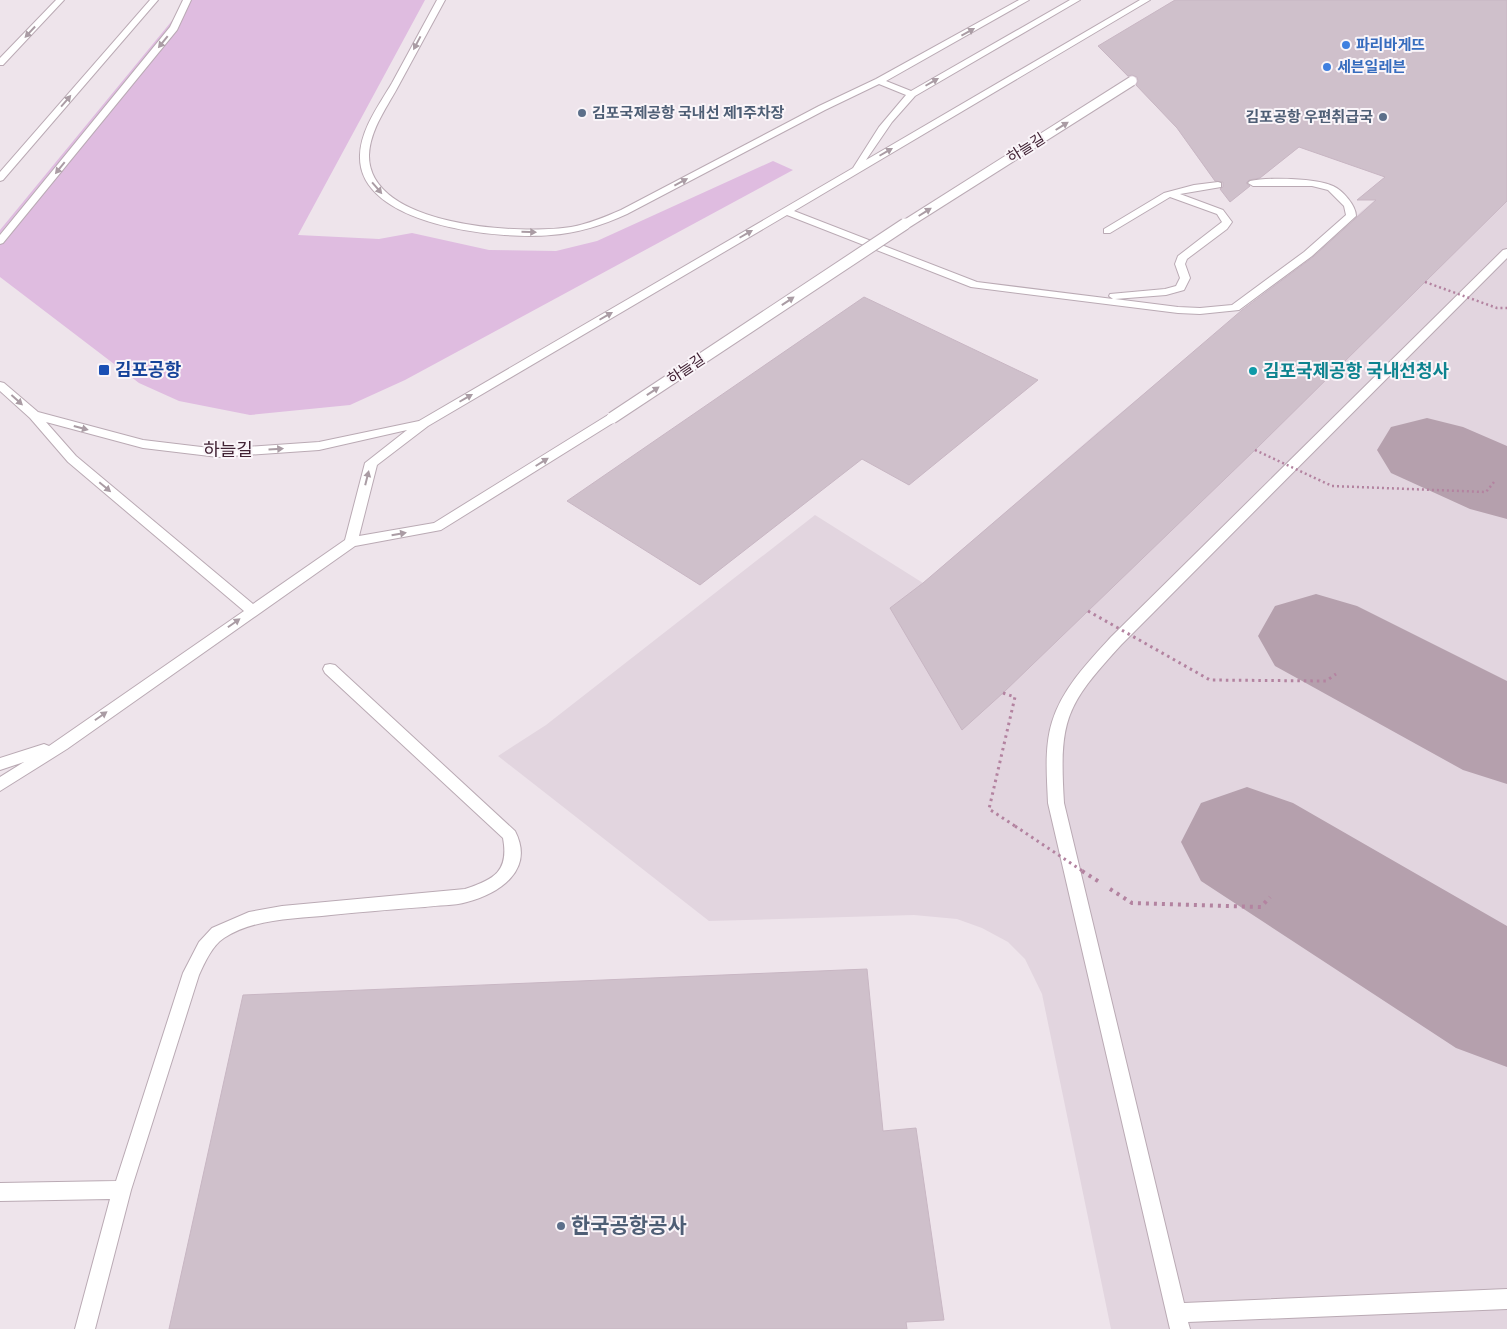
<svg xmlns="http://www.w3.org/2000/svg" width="1507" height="1329" viewBox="0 0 1507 1329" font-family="'Exo 2','Noto Sans KR',sans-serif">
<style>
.built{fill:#e2d5df}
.green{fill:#dfbce0}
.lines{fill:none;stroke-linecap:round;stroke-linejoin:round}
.taxiway{fill:#b5a0ad;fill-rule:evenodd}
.building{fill:#cfc0cb;stroke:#c8b6c3}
.service-casing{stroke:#baaab4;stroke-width:2}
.path-far1{stroke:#b383a0;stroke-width:3;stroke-dasharray:2.5 4;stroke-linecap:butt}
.path{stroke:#b383a0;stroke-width:4;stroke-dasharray:3 5;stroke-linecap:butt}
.service{fill:#fff;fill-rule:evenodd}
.service-bridge-far1-casing{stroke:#baaab4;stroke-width:11;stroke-linecap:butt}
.service-bridge-casing{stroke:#baaab4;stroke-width:13;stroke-linecap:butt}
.path-bridge-far2{stroke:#b383a0;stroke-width:2.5;stroke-dasharray:2 3;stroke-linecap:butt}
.path-bridge-far1{stroke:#b383a0;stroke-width:3;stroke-dasharray:2.5 4;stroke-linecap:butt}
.path-bridge{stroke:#b383a0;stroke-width:4;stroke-dasharray:3 5;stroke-linecap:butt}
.service-bridge-far1{stroke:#fff;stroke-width:9}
.service-bridge{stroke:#fff;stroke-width:11}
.oneway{fill:#aa9ca4}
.shop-dot{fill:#3f7fe0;stroke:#faf5f9;stroke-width:2}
.service-dot{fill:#5c6f8a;stroke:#faf5f9;stroke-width:2}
.transit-dot{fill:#1a4fb4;stroke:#faf5f9;stroke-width:2}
.culture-dot{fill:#0f9aa8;stroke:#faf5f9;stroke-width:2}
.labels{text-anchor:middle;stroke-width:4;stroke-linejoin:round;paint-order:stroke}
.far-shop-label{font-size:15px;font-weight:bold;fill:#366cbe;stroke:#faf5f9;text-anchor:start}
.far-service-label{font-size:15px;font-weight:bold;fill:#4e5e75;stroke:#faf5f9;text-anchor:start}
.far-street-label{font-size:15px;fill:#412234;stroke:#faf5f9}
.transit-label{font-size:18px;font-weight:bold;fill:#164399;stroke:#faf5f9;text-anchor:start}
.culture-label{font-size:18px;font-weight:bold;fill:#0d838f;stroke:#faf5f9;text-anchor:start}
.street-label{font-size:18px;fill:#412234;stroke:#faf5f9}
.near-service-label{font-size:21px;font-weight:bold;fill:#4e5e75;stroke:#faf5f9;text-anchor:start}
</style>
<rect width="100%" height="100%" fill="#eee4eb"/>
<path class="built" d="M1175,0H1507V1329H1111L1042,994L1025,959L1008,942L982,928L957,919L914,915L709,921L498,756L546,725L815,515L923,583L1099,431L1375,200H1357L1385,177L1299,147L1230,202L1177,128L1098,46Z"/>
<path class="green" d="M189,0H425L298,235L379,239L412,233L489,250L556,251L597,241L773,161L793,170L405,380L350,405L250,415L179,401L139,383L0,277V230Z"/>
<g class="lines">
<path class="taxiway" d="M1427,418L1463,427L1507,446V519L1470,509L1391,473L1377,450L1391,427Z
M1316,594L1357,606L1507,681V784L1463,770L1275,666L1258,636L1275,606Z
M1247,787L1293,803L1507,926V1067L1456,1048L1201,881L1181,842L1201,803Z"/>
</g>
<path class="building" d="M1175,0H1507V201L1255,450L1003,693L962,730L890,608L923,583L1242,310L1313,257L1376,200H1357L1385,177L1299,147L1260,178L1249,180L1246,183L1250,186L1230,202L1220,189L1223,187V182L1215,181L1177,128L1136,85L1138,81L1137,77L1132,75L1128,76L1098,46Z
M864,297L1038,380L909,485L862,459L700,585L567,501Z
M867,969L883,1131L916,1128L944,1320L906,1322L907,1329H169L243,995Z"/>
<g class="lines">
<defs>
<path id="service" d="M56,0H64L3,65H0V58Z
M150,0H158L3,180L0,181V172Z
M183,0H191L177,30L3,243L0,244V235L170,27Z
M437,0H445C430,28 415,55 400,83C388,106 370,129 369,155C368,227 521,235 571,227C588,224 605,217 621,210L819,106L876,79L1019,0H1029L886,81L911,91L1070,0H1080L915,96L892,122L866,160L1140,0H1150L794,211L977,282L1113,299L1109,296L1110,294L1165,289L1176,286L1180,278L1175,264L1178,256L1222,222L1217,214L1170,197L1110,233H1104V229L1164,193L1194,185L1218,182L1221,183V187L1180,194L1223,210L1232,222L1227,229L1187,259L1185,264L1190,278L1184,290L1166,295L1115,299L1178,307L1200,308L1232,305L1304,252L1346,215L1344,206L1328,190L1312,186H1253L1248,183L1250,181C1268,177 1316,178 1333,186C1342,190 1356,205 1356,216L1312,256L1239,310L1200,314L1178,313L971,287L787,215L428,426L377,465L359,536L434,523L608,415H616L618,418L616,421L441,530L355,546L67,749L0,791V777L24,762L0,770V758L44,744L49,746L244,611L68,462L30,418L0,391V382L4,383L38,412L143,440L218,449L319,442L419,421L853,168L879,127L906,95L879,84L825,110L627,214C603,225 578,233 551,235C501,240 357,226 360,155C361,129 379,105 392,83C407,55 422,28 437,0ZM46,422L143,448L218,457L319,450L407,430L365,463L345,540L253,604L76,456Z
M1507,249V258L1121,645C1065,706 1059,720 1064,803L1184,1303L1507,1289V1309L1188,1322L1190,1329H1170L1048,803C1047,777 1044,748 1052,722C1062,689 1088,662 1111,637L1503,250Z
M330,664L335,665L515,831C535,870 500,893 467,902C454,906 438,905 425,907C394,909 362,912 331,915C296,919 254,918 224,938C212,946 205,962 199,975L131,1190L95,1329H75L110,1199L0,1201V1183L116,1181L183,973L199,942L212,928L249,912L282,906L465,889C495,879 509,871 503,838L325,673L323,669L325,665Z"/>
</defs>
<use href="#service" class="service-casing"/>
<path class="path-far1" d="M1003,693L1015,697L989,809L1015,826"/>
<path class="path" d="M1110,889L1132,903L1261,907L1270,897"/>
<use href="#service" class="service"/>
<defs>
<path id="service-bridge-far1" d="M903,226L1132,81"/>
<path id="service-bridge" d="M612,418L905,224"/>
</defs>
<use href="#service-bridge-far1" class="service-bridge-far1-casing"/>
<use href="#service-bridge" class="service-bridge-casing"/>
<path class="path-bridge-far2" d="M1425,282L1497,308H1507
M1255,450L1332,486L1486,492L1494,482"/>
<path class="path-bridge-far1" d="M1088,611L1210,680L1326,681L1336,674
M1015,826L1084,872"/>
<path class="path-bridge" d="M1082,871L1101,883"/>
<use href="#service-bridge-far1" class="service-bridge-far1"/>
<use href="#service-bridge" class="service-bridge"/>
</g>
<defs><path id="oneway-solid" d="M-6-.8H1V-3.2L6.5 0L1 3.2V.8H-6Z" transform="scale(1.25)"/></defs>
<g class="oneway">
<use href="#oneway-solid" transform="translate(30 32) rotate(133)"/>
<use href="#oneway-solid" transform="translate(968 32) rotate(-29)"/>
<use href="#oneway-solid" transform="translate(163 42) rotate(129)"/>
<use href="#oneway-solid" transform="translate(417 43) rotate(118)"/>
<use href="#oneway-solid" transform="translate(932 82) rotate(-30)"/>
<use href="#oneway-solid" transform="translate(66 101) rotate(-49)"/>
<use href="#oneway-solid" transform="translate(1062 126) rotate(-32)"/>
<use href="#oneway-solid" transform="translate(886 152) rotate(-30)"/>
<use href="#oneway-solid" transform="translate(60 168) rotate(129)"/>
<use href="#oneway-solid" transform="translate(681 182) rotate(-28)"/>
<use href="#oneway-solid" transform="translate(377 188) rotate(49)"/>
<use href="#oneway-solid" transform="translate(925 212) rotate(-32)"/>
<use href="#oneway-solid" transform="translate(529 232) rotate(1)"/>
<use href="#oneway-solid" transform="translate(746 234) rotate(-30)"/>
<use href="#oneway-solid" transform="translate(788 301) rotate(-34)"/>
<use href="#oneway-solid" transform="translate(606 316) rotate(-30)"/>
<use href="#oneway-solid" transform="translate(653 391) rotate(-34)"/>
<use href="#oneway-solid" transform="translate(466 398) rotate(-30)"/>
<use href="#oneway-solid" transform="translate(17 400) rotate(42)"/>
<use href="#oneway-solid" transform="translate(81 428) rotate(15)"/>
<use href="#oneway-solid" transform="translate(276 449) rotate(-4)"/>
<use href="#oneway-solid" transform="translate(542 462) rotate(-32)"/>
<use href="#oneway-solid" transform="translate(367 478) rotate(-76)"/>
<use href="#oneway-solid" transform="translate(105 487) rotate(40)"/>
<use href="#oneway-solid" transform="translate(399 534) rotate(-10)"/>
<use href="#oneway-solid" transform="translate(234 623) rotate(-35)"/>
<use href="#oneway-solid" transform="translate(101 716) rotate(-35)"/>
</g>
<g class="shop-dot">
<circle cx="1346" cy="45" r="5"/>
<circle cx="1327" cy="67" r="5"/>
</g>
<g class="service-dot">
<circle cx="582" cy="113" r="5"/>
<circle cx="1383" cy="117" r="5"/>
<circle cx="561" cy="1226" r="5"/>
</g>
<rect class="transit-dot" x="98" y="364" width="12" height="12" rx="2.5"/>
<circle class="culture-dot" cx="1253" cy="371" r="5"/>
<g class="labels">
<g class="far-shop-label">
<text x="1356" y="50">파리바게뜨</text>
<text x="1337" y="72">세븐일레븐</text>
</g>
<g class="far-service-label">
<text x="592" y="118">김포국제공항 국내선 제1주차장</text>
<text x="1373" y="122" text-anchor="end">김포공항 우편취급국</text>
</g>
<g class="far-street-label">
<text transform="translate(1026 148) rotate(-32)" y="5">하늘길</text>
<text transform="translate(686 369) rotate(-34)" y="5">하늘길</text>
</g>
<g class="transit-label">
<text x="115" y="376">김포공항</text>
</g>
<g class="culture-label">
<text x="1263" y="377">김포국제공항 국내선청사</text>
</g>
<g class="street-label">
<text x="228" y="456">하늘길</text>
</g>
<g class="near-service-label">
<text x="571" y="1233">한국공항공사</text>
</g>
</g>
</svg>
